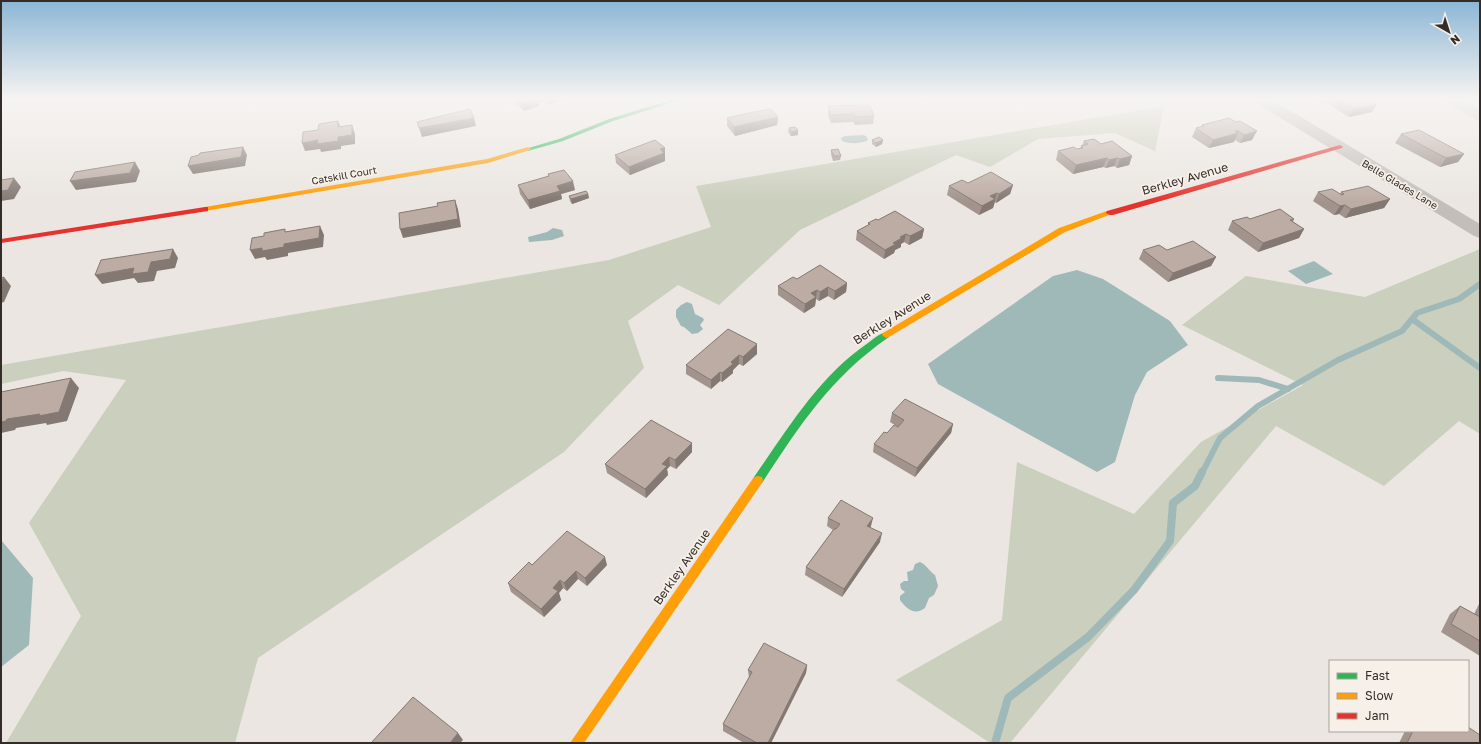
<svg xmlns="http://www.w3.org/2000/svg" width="1481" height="744" viewBox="0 0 1481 744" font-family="'Golos Text',sans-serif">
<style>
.green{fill:#cbcfbd}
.water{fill:#9fb9b9}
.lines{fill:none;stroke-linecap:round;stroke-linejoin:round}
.stream-far1{stroke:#9fb9b9;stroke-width:6}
.stream{stroke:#9fb9b9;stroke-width:8}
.street{fill:#c3beba;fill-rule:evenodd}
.fast{fill:#30b455;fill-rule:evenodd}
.slow{fill:#ff9f0a;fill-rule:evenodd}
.jam{fill:#e5322d;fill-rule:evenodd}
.wall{fill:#a2948d}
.shaded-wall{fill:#847873}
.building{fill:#bcaca4;stroke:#847873}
.labels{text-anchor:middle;stroke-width:3.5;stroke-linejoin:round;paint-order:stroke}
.far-street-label{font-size:10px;fill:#342c29;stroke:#f7f0e8}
.street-label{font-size:12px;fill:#342c29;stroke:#f7f0e8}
</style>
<rect width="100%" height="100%" fill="#ebe6e1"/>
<path class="green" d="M1438,98H1456L1480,108V122Z
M1164,106L1155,151L1115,133L1038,139L990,167L956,155L800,230L719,305L678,285L628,321L644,368L564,452L258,658L235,743H6L81,616L29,523L126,380L63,371L1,384V365L609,260L711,227L696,186Z
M1480,249V434L1459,421L1384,486L1276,426L1010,743H990L896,680L1002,620L1017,462L1134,514L1201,442L1303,385L1182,325L1246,276L1365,297Z"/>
<path class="water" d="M863,135L866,136L868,140C862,144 849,144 842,141L841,138L845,136Z
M553,228L562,230L564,236L552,240L529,242L528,237L547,232Z
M1314,261L1333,274L1306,284L1288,271Z
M1077,270L1103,279L1170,321L1188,345L1147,372L1135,395L1115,462L1097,472L938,384L928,364L1053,276Z
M687,302L692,304L695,314L703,318L704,320L700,325L703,329L698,333L692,334L684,327L681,326L676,317V310L681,305Z
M1,540L33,578L29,645L1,667Z
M920,562C927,565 929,571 935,575L938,586L934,595L929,598L925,608C914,616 907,609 900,600V596L905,592L901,589L900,584L904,581H908L907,572L913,570L915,564Z"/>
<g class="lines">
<path class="stream-far1" d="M1412,319L1480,368
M1218,378L1259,380L1288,389
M1202,473L1220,438L1258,406L1338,360L1402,331L1417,313L1459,299L1480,284"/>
<path class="stream" d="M995,743L1008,698L1088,637L1134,590L1170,541L1173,503L1195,486L1202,472"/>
<path class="street" d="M1251,98H1269L1480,224V238L1474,236L1253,101Z"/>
<path class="fast" d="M677,98H687L613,121L563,141L528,151L525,149L559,139L609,119Z
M886,332L890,335L889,337C831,377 800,425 762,483L758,484L754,483L753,480L754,477C787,430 819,376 868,343C873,339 879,334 886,332Z"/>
<path class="slow" d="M528,147L531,149L530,150L488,163L205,211L201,209L205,207L487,159Z
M1107,211H1110L1114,213L1065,232L889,337L886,338L882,335L883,333L1059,228Z
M758,476L762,477L763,480L762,483L584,743H570L754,477Z"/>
<path class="jam" d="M1340,145L1343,147L1342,148L1113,215H1110L1106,213L1107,211Z
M205,207H208V211L1,243V239Z"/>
</g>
<path class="wall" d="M514,98H569L548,105L544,101L538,103L539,106L524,111L515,104Z
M1312,98H1367L1377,104L1372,112L1349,117L1327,103L1323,104Z
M828,106L874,116L873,124L855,125L853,122L831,123L828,115Z
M778,117L777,125L735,136L727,126V118Z
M1229,118L1252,140L1240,143L1235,140L1234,142L1209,148L1192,137L1196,128L1201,127L1202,125Z
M789,128L798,135L791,136L788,132Z
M1401,134L1464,154L1458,162L1440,167L1395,143Z
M872,140H883L882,144L876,147L872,144Z
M1084,141L1101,144L1132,156L1129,165L1117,168L1114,166L1106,168L1103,167L1073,174L1056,160L1058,151L1080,149L1081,146H1082Z
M665,148V161L630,175L616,163L615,155Z
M831,150L841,156L840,160L833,161L831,154Z
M548,174L575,190L561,194L562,199L530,209L520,194L518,185L549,176Z
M968,183L1013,185L1010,194L996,203L995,202L993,208L979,215L947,195L949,186Z
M1318,192L1340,194L1341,192L1390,199L1384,208L1345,218L1339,214L1334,215L1313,201Z
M588,194L589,198L572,204L570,201L569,196Z
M1250,219H1294L1293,222L1304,229L1299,238L1258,252L1228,230L1232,221Z
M878,220L924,229L922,238L909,245L904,242L901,244V247L895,250L894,253L884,259L856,240L857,231L868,225V223Z
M1143,250H1167L1216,257L1211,266L1168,282L1139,259Z
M797,279L847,283L846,292L834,300L828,296L819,301L816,299L815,306L804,313L778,295V286Z
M757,344V354L743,366L739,364L733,370V373L722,382L720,381L711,389L686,374V365Z
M892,413L953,424L951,433L915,477L873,452L874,444L887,433L898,427L890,422Z
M692,452L676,469L670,466L667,469L668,475L646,498L607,473L605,464Z
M828,518L871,526L870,527L880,542L842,597L805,575L806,567L833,530L827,526Z
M532,565H607L587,586L578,579L567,591L563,588L559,593L561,600L544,617L511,592L508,583Z
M1480,602V656L1441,632L1450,614L1460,606L1474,614Z
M807,665L806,673L771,743H744L723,731V724L749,678L748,670Z
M1405,731H1468L1480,743H1399Z"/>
<path class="shaded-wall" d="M535,98H543L544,101L538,103L539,106L524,111L522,103Z
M547,98H569L548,105Z
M921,98H937L920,101Z
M1326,98H1330L1327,103L1323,104Z
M1377,104L1372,112L1349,117L1354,109Z
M778,117L777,125L735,136L734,127Z
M474,118L476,126L422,137L419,128Z
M338,121L342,130L338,127Z
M352,125L355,134V144L341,146V149L321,152L320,149L305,151L302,143L338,137Z
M798,130V135L791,136L792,132Z
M1235,131H1238L1237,134L1238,133L1234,142L1209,148L1213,140Z
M1257,131L1252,140L1240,143L1244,135Z
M883,140L882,144L876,147V143Z
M243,147L247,155L245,166L193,174L188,166Z
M665,148V161L630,175L629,167L660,149Z
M1464,154L1458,162L1440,167L1446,158Z
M1132,156L1129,165L1117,168L1120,159Z
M1107,158L1103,167L1073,174L1076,165Z
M1117,158L1114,166L1106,168L1109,160Z
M135,162L140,171L136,182L76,190L70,181Z
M14,178L21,187L14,199L1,201V191Z
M573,181L575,190L561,194L562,199L530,209L528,200L557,186Z
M1013,185L1010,194L996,203L999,194Z
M997,193L993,208L979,215L982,206L990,196Z
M588,194L589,198L572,204L571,199Z
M1390,199L1384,208L1345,218L1351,209Z
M455,200L458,209L461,227L403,238L400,229Z
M1345,205L1339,214L1334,215L1340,206Z
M320,226L324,235L323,247L288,253V256L267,260L265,257L255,259L250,250L284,244Z
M924,229L922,238L909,245L910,236Z
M1304,229L1299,238L1258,252L1263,243Z
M906,234L904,242L901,244V247L895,250L894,253L884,259L885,250L900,237Z
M173,249L178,258L175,268L157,271L154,281L138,283L134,278L102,284L95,275L134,268L151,262Z
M1216,257L1211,266L1168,282L1173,273Z
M4,277L11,286L4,302L1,303V283Z
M847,283L846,292L834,300L835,291Z
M828,287V296L819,301L820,292Z
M817,290L815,306L804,313L805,304L811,293Z
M757,344V354L743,366V357Z
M739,355V364L733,370V373L722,382V373L731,362Z
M720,372V381L711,389V380Z
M71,378L79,388L67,421L47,425L46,423L16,428L15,430L1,433V422Z
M953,424L951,433L915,477L917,468Z
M692,443V452L676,469L675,460Z
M669,457L670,466L667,469L668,475L646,498L645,489L662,464Z
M873,518L871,526L866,534L867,526Z
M882,533L880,542L842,597L844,589Z
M605,557L607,565L587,586L585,578Z
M576,571L578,579L567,591L564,583Z
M560,580L563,588L559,593L561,600L544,617L541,609L553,588Z
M807,665L806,673L771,743H768Z
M458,733L463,740L460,743H450Z"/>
<path class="building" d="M516,98H536L522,103Z
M1336,98H1367L1377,104L1354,109Z
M870,105L874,116L855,117L854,114L831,115L828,106Z
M470,109L474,118L419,128L417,122Z
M771,109L778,117L734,127L727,118L754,112Z
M1229,118L1236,122L1240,121L1257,131L1244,135L1238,131H1235L1238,133L1213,140L1196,128L1204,126L1202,125Z
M338,121V127L352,125V135L338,137V141L317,144L318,140L302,143L303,132L318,130L319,124Z
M795,127L798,130L792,132L789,128Z
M1419,130L1464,154L1446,158L1401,134Z
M879,137L883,140L876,143L872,140Z
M1094,139L1101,144L1112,141L1132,156L1120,159L1117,158L1109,160L1107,158L1076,165L1058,151L1074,147L1076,149L1083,148L1081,146L1088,144L1084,141Z
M655,140L665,148L660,149L664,153L629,167L615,155Z
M243,147L241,157L188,166L191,157L199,155L200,153Z
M838,149L841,156H834L831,150Z
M135,162L130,173L70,181L75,172Z
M564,170L573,181L557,186L560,191L528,200L518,185L549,176L548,174Z
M991,172L1013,185L999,194L997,193L990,196L995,199L982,206L949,186L962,180L968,183Z
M14,178L8,190L1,191V180Z
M1368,186L1390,199L1351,209L1345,205L1340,206L1318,192L1332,189L1342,195L1344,194L1341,192Z
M586,191L588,194L571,199L569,196Z
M455,200L458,219L400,229L399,213L438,206L437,203Z
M1280,209L1294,219L1290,220L1304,229L1263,243L1232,221L1247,217L1250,219Z
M895,211L924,229L910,236L906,234L900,237L902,238L893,243L896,244L885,250L857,231L870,224L868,223L876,219L878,220Z
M320,226L319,238L284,244V247L262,251V248L250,250L252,238L264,236V233L285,229V232Z
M1193,241L1216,257L1173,273L1143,250L1159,245L1167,250Z
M173,249L170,259L151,262L148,272L132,274L134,268L95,275L101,260Z
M820,265L847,283L835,291L828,287L820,292L817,290L811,293L816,297L805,304L778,286L793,277L797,279Z
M4,277L1,283V278Z
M728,329L757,344L743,357L739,355L731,362L733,364L722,373L720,372L711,380L686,365Z
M71,378L59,412L39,416L40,414L7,419L6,421L1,422V392Z
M905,399L953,424L917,468L874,444L884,432L887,433L894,425L898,427L904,420L892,413Z
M651,420L692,443L675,460L669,457L662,464L667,466L645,489L605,464Z
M841,500L873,518L867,526L882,533L844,589L806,567L834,529H836L840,524L828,518Z
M567,531L605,557L585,578L576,571L564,583L560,580L553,588L558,591L541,609L508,583L529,562L532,565Z
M1460,606L1480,617V641L1451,624Z
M764,643L807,665L768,743H757L723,724L752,672L748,670Z
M413,697L458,733L450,743H371Z
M1468,727L1480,735V743H1407L1413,731H1468Z"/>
<linearGradient id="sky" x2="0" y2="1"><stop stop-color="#8bb6d5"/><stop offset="0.49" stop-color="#f6f4f2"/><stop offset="1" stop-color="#f6f4f2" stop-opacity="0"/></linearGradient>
<rect width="1481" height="202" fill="url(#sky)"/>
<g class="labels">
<g class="far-street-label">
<text transform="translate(344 175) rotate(-10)" y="4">Catskill Court</text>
<text transform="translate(1400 184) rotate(31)" y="4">Belle Glades Lane</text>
</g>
<g class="street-label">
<text transform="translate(1185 179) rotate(-16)" y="4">Berkley Avenue</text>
<text transform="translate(892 318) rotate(-32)" y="4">Berkley Avenue</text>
<text transform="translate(682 567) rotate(-55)" y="4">Berkley Avenue</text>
</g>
</g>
<rect width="1481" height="744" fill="none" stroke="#342c29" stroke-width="4"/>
<rect x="1329" y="660" width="140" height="72" fill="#f7f0e8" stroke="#a9a29c"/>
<rect x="1337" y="673" width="20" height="6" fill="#30b455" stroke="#a9a29c"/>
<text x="1365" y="680" font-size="12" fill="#342c29">Fast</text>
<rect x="1337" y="693" width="20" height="6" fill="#ff9f0a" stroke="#a9a29c"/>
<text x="1365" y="700" font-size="12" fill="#342c29">Slow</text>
<rect x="1337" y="713" width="20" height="6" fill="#e5322d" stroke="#a9a29c"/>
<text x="1365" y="720" font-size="12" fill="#342c29">Jam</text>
<g transform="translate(1449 32) rotate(141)" stroke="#f7f0e8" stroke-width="3" paint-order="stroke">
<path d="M0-3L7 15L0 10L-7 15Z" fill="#342c29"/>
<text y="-6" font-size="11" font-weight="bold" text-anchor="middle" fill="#342c29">N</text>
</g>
</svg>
